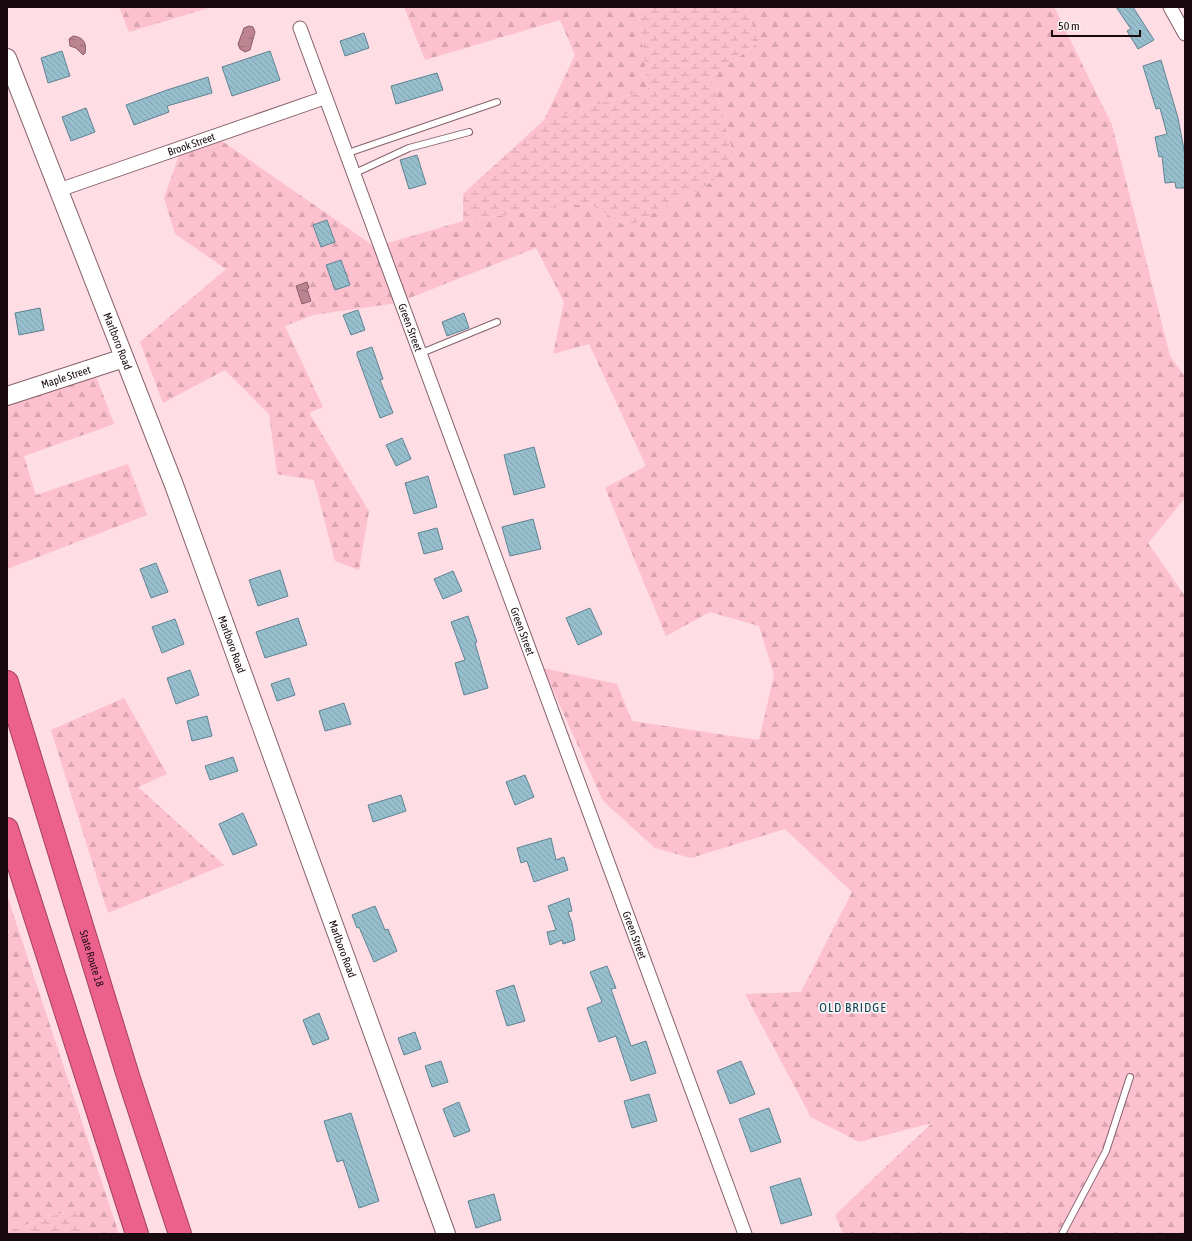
<svg xmlns="http://www.w3.org/2000/svg" width="1192" height="1241" viewBox="0 0 1192 1241" font-family="'Asap Condensed',sans-serif">
<style>
.forest{fill:url(#forest-firs)}
.wetland{fill:url(#wetland-marsh)}
.water{fill:url(#water-ripples);stroke:#8b5f6a}
.building{fill:url(#building-back-hatch);stroke:#5e8493}
.lines{fill:none;stroke-linecap:round;stroke-linejoin:round}
.lane-casing{stroke:#85616a;stroke-width:8}
.street-casing{stroke:#85616a;stroke-width:15}
.secondary-casing{stroke:#85616a;stroke-width:20}
.highway-casing{stroke:#a24261;stroke-width:24}
.lane{stroke:#fff;stroke-width:6}
.street{stroke:#fff;stroke-width:13}
.secondary{stroke:#fff;stroke-width:18}
.highway{stroke:#ec608e;stroke-width:22}
.labels{text-anchor:middle;stroke-width:3.5;stroke-linejoin:round;paint-order:stroke}
.street-label{font-size:11px;fill:#180a0e;stroke:#faf2f3}
.quarter-label{font-size:13px;letter-spacing:1px;fill:#114656;stroke:#faf2f3}
</style>
<defs>
<pattern id="forest-firs" width="22" height="20" patternUnits="userSpaceOnUse"><rect width="22" height="20" fill="#fcc0ce"/><path d="M5 1l3.5 6h-7zM16 11l3.5 6h-7z" fill="#d7a4b0"/></pattern>
<pattern id="wetland-marsh" width="20" height="14" patternUnits="userSpaceOnUse"><rect width="20" height="14" fill="#fcc0ce"/><path d="M1 5h8M5 5V1M11 12h8M15 12V8" fill="none" stroke="#d7a4b0"/></pattern>
<pattern id="water-ripples" width="26" height="14" patternUnits="userSpaceOnUse"><rect width="26" height="14" fill="#bc8391"/><path d="M2 4q2-2 4 0t4 0M15 11q2-2 4 0t4 0" fill="none" stroke="#986975"/></pattern>
<pattern id="building-back-hatch" width="6" height="6" patternUnits="userSpaceOnUse"><rect width="6" height="6" fill="#96becd"/><path d="M-1 5l2 2M0 0l6 6M5-1l2 2" fill="none" stroke="#81a2af"/></pattern>
</defs>
<rect width="100%" height="100%" fill="#ffdde4"/>
<path class="forest" d="M119,7H212L129,32Z
M404,7H638L648,89L544,120L575,55L560,20L425,60Z
M746,7H1054L1112,125L1170,356L1185,377V498L1148,543L1185,596V1234H843L835,1215L932,1123L859,1142L811,1117L745,994L801,992L852,892L785,829L691,858L655,848L603,801L543,668L617,684L632,721L759,740L774,675L759,626L710,612L666,636L605,488L646,466L589,344L553,354L564,302L536,248L397,303L313,315L285,326L323,407L309,413L369,511L359,570L335,561L314,480L277,474L269,414L225,370L163,403L140,342L226,269L175,234L164,198L179,155L222,141L375,247L463,221L588,203L628,227L733,153L711,77L759,42Z
M93,368L114,424L24,456L36,495L128,464L147,515L7,569V397Z
M124,698L167,774L138,787L224,865L108,913L51,730Z
M7,895L119,1234H86L74,1209L7,1231V934L9,933L7,925Z"/>
<path class="wetland" d="M638,7H746L759,42L711,77L733,153L712,182L628,227L588,203L463,221V194L544,120L648,89Z
M74,1209L86,1234H7V1231Z"/>
<path class="water" d="M249,26L253,27L255,32L250,50L245,52L240,49L238,44L244,28Z
M73,36C84,37 87,44 85,53L83,55L76,48L70,46L69,39Z
M307,282L309,288L307,289L311,301L302,304L296,286Z"/>
<path class="building" d="M1116,7H1133L1154,40L1138,49L1127,31L1131,29Z
M364,33L369,48L345,56L340,41Z
M62,51L70,76L48,83L41,58Z
M270,51L280,80L232,96L222,67Z
M1161,60L1178,118L1185,155V188H1176L1175,182L1165,183L1162,156L1159,157L1155,137L1167,134L1160,108L1156,109L1143,66Z
M437,73L443,90L396,104L391,86Z
M208,77L212,93L167,106L169,112L134,125L126,105L167,90Z
M86,108L95,132L71,141L62,117Z
M417,155L426,184L409,189L400,160Z
M327,220L335,242L321,247L313,225Z
M341,260L350,285L335,290L326,265Z
M40,308L44,330L19,335L15,313Z
M358,310L365,330L351,335L343,315Z
M464,313L469,328L447,336L442,322Z
M372,347L383,379L380,380L393,413L380,418L357,355V352Z
M402,438L411,459L396,466L386,445Z
M534,447L545,487L514,495L504,455Z
M428,476L437,507L414,514L405,483Z
M533,519L541,549L510,556L502,527Z
M437,528L443,549L424,554L418,533Z
M156,563L168,592L151,598L140,569Z
M280,570L288,596L258,606L249,580Z
M453,571L462,591L443,599L434,579Z
M590,608L602,634L578,645L566,618Z
M468,616L477,642L475,643L488,688L464,695L455,663L465,660L451,622Z
M298,618L307,645L265,658L256,632Z
M175,619L184,644L162,653L152,627Z
M190,670L199,695L176,704L167,678Z
M289,678L295,695L277,701L271,684Z
M344,703L351,724L325,731L319,711Z
M207,716L212,736L192,741L187,721Z
M233,757L238,771L210,780L205,766Z
M525,775L534,797L515,805L506,782Z
M401,795L406,811L373,822L368,805Z
M243,813L257,845L233,855L219,824Z
M551,838L556,860L564,857L568,870L534,882L527,861L521,863L517,848Z
M569,898L572,911L568,912L572,923L575,940L563,944L562,940L550,945L547,932L556,930L548,906Z
M375,906L385,930L388,929L397,951L374,962L359,927L357,928L352,915Z
M607,966L616,988L611,989L631,1046L646,1041L656,1073L631,1081L616,1036L599,1042L587,1008L602,1002L590,972Z
M514,985L525,1021L507,1026L496,991Z
M319,1013L329,1039L313,1045L303,1020Z
M415,1032L421,1049L404,1055L398,1038Z
M441,1061L448,1082L432,1087L425,1066Z
M741,1061L755,1094L730,1104L717,1071Z
M649,1094L657,1121L632,1128L624,1101Z
M459,1102L470,1131L454,1137L443,1109Z
M769,1108L781,1142L751,1152L739,1119Z
M351,1113L379,1201L359,1208L343,1160L337,1162L324,1121Z
M800,1178L812,1215L781,1224L770,1187Z
M494,1194L501,1220L476,1228L468,1201Z"/>
<g class="lines">
<defs>
<path id="lane" d="M345,154L497,102
M353,174L409,148L469,132
M419,354L497,322
M1062,1234L1106,1151L1130,1077"/>
<g id="street">
<path d="M1170,7L1185,34"/>
<path id="s1" d="M300,28L745,1234"/>
<path id="s2" d="M59,190L324,98"/>
</g>
<g id="secondary">
<path id="s3" d="M7,58L174,485L446,1234"/>
<path id="s4" d="M7,396L124,358"/>
</g>
<g id="highway">
<path id="s5" d="M7,682L129,1079L180,1234"/>
<path d="M7,829L137,1234"/>
</g>
</defs>
<use href="#lane" class="lane-casing"/>
<use href="#street" class="street-casing"/>
<use href="#secondary" class="secondary-casing"/>
<use href="#highway" class="highway-casing"/>
<use href="#lane" class="lane"/>
<use href="#street" class="street"/>
<use href="#secondary" class="secondary"/>
<use href="#highway" class="highway"/>
</g>
<g class="labels">
<g class="street-label">
<text dy="4" stroke="none"><textPath href="#s2" startOffset="140">Brook Street</textPath></text>
<text dy="4" stroke="none"><textPath href="#s1" startOffset="319">Green Street</textPath></text>
<text dy="4" stroke="none"><textPath href="#s3" startOffset="304">Marlboro Road</textPath></text>
<text dy="4" stroke="none"><textPath href="#s4" startOffset="62">Maple Street</textPath></text>
<text dy="4" stroke="none"><textPath href="#s1" startOffset="643">Green Street</textPath></text>
<text dy="4" stroke="none"><textPath href="#s3" startOffset="628">Marlboro Road</textPath></text>
<text dy="4" stroke="none"><textPath href="#s1" startOffset="967">Green Street</textPath></text>
<text dy="4" stroke="none"><textPath href="#s3" startOffset="952">Marlboro Road</textPath></text>
<text dy="4" stroke="none"><textPath href="#s5" startOffset="289">State Route 18</textPath></text>
</g>
<g class="quarter-label">
<text x="853" y="1012">OLD BRIDGE</text>
</g>
</g>
<rect width="1192" height="1241" fill="none" stroke="#180a0e" stroke-width="16"/>
<path d="M1052 30v6h88v-6" fill="none" stroke="#180a0e" stroke-width="2"/>
<text x="1058" y="30" font-size="12" fill="#180a0e" stroke="#faf2f3" stroke-width="3" paint-order="stroke">50 m</text>
</svg>
